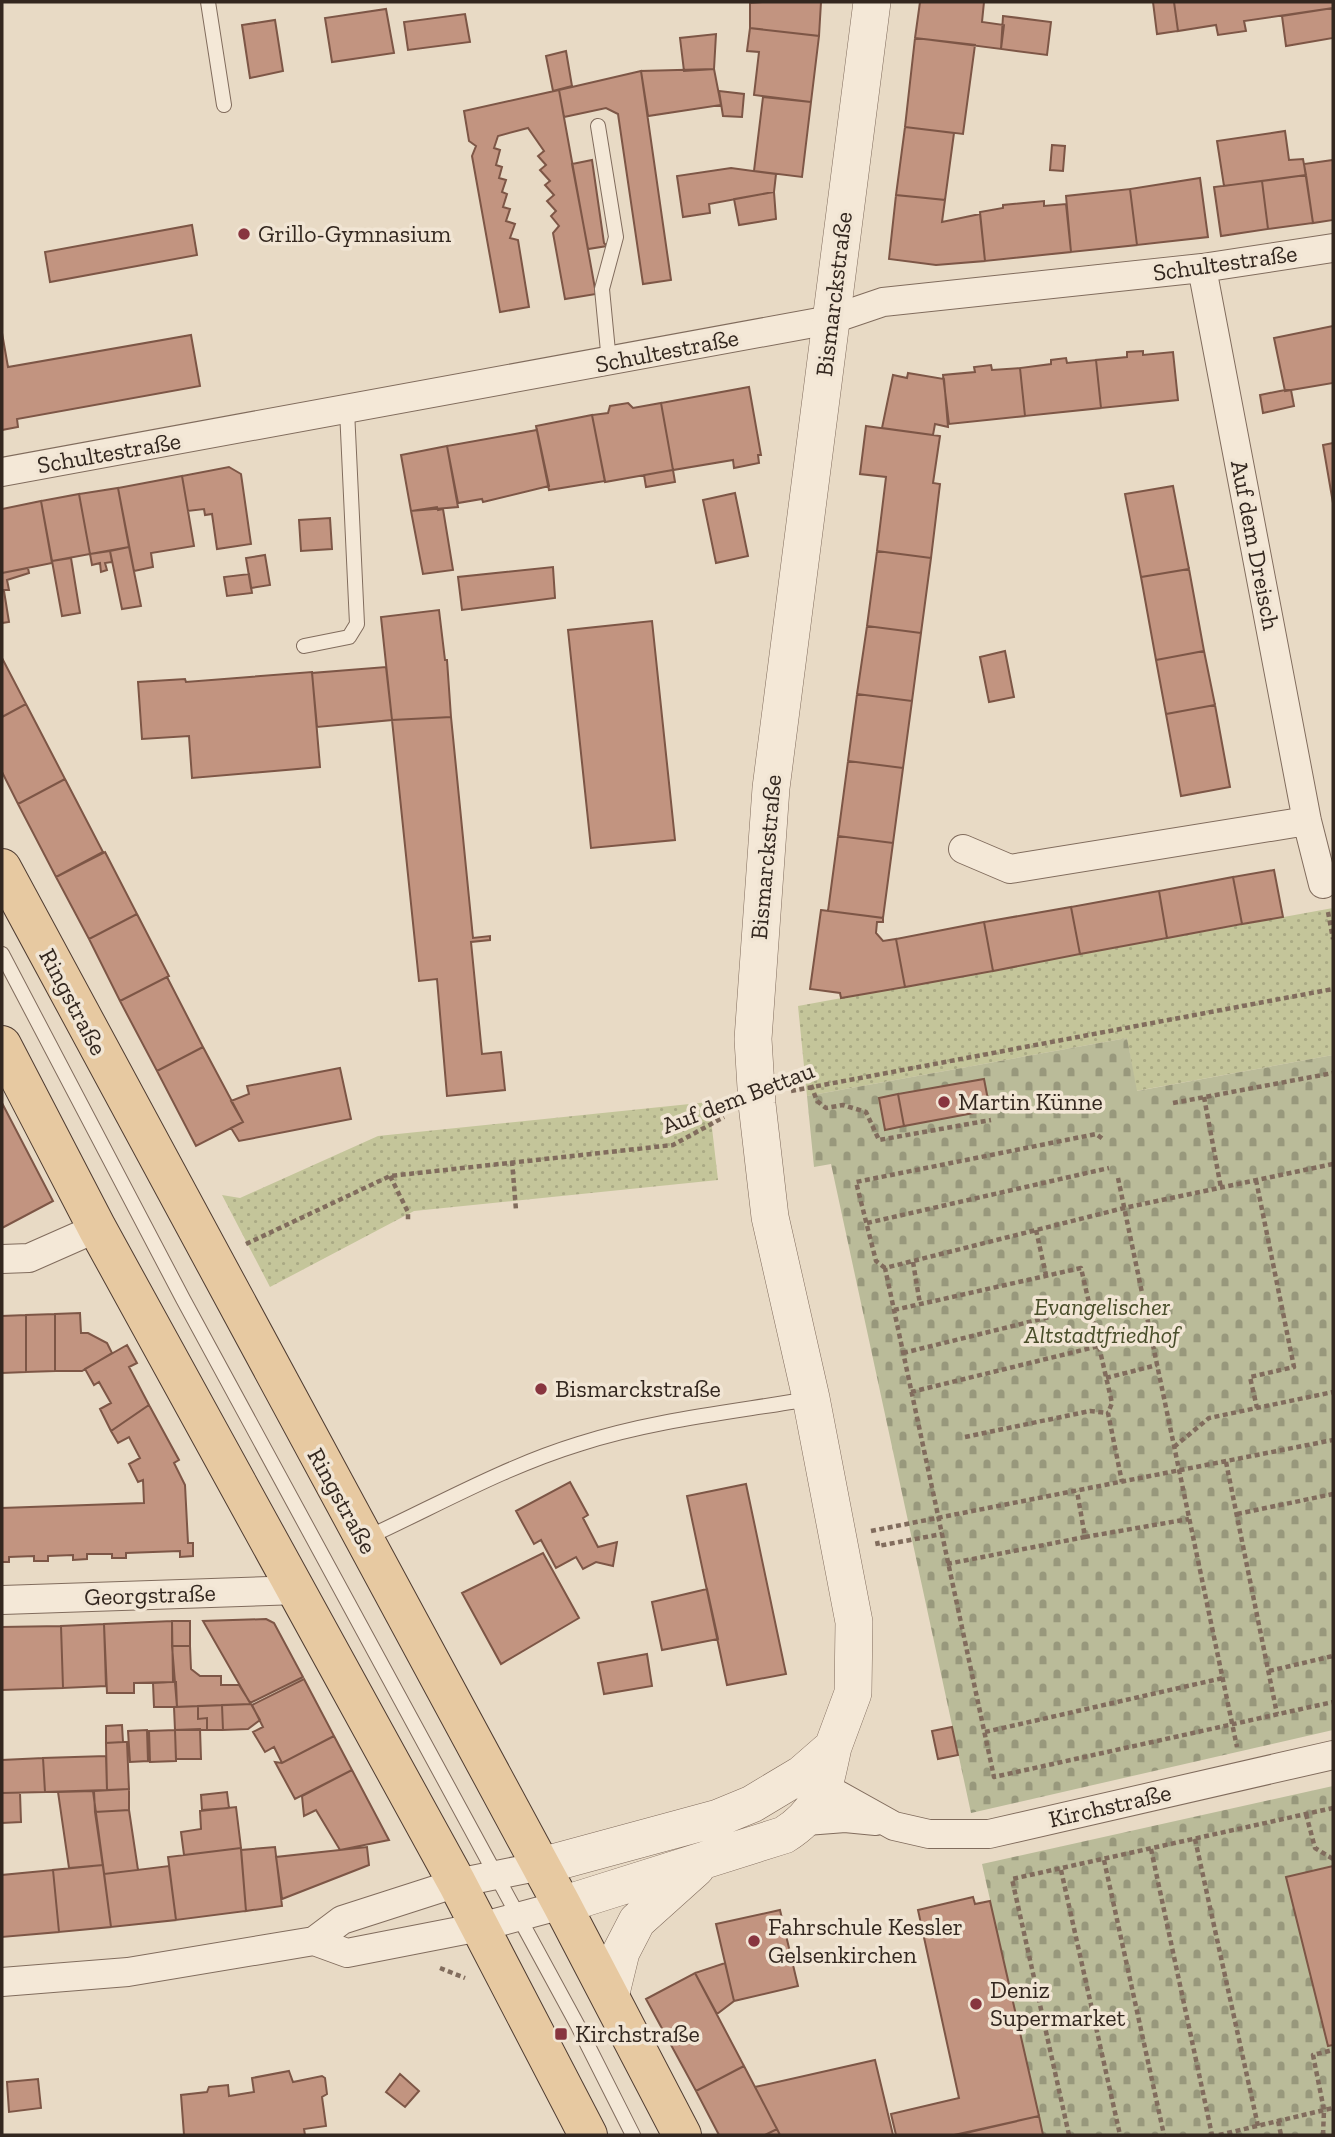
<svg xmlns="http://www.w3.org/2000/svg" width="1335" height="2137" viewBox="0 0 1335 2137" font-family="'Zilla Slab',serif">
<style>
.grass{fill:url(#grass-dots)}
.cemetery{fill:url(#cemetery-stones)}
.building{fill:#c29480;stroke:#7d5646;stroke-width:2}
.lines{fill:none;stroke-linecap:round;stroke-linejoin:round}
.service-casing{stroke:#816c5d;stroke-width:16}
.minor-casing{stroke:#816c5d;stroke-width:30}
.tertiary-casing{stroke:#816c5d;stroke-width:38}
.primary-casing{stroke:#4f3c31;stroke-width:40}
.path{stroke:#816c5d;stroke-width:4.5;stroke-dasharray:5 3.5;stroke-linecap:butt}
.service{stroke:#f4e8d7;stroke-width:14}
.minor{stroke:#f4e8d7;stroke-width:28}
.tertiary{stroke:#f4e8d7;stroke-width:37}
.primary{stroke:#e7c9a1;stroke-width:38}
.poi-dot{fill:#88353f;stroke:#f1e5d4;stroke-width:2.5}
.labels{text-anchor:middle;stroke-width:7;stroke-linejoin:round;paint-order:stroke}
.poi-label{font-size:24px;fill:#33271f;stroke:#f1e5d4;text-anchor:start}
.street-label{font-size:24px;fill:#33271f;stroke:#f1e5d4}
.park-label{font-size:24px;font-style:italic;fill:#484d29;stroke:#f1e5d4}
</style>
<defs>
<pattern id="grass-dots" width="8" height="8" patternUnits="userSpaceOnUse" patternTransform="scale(1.75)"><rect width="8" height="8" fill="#c4c59a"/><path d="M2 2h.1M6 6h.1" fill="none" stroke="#a9a984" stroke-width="1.8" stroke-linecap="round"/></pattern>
<pattern id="cemetery-stones" width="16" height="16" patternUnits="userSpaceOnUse" patternTransform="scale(1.75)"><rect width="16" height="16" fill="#babb99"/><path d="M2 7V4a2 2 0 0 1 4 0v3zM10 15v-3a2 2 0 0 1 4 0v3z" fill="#98987c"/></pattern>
</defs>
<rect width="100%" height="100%" fill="#e8dac5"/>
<path class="grass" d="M1333,908V1055L1136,1091L1127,1038L807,1096L798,1006Z
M709,1102L718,1180L414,1211L270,1287L222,1195L240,1198L378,1136Z"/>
<path class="cemetery" d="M1127,1038L1137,1091L1333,1055V1730L971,1813L831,1164L814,1167L807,1096Z
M1333,1786V2135H1043L982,1864Z"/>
<path class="building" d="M762,2H821L819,36L750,28V3Z
M920,2H984L982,22L1004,25L1001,49L915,38Z
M1153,2H1174L1178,31L1157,34Z
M1174,2H1333V8L1244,21L1246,31L1218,35L1216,25L1178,31Z
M1333,8V38L1286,46L1282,16Z
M386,9L394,53L332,62L325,18Z
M465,14L470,42L408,50L404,22Z
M1003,16L1051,22L1047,55L1001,49Z
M275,20L283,71L250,78L242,25Z
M750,28L819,36L811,102L754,95L759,52L747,51Z
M716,34L714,69L684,71L680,38Z
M915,38L975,45L963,134L905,127Z
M566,51L572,86L553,91L546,56Z
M714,69L721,105L648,116L641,71Z
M641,71L671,280L643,284L618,114L606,108L564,117L559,90Z
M559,90L596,294L565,299L553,233L559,226L551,216L556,211L547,201L554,195L545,185L550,181L540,170L546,165L538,156L544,151L528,128L498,136L494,148L500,150L496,165L502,167L499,178L506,180L502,192L507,194L503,207L510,209L506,221L515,224L510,238L518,240L529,307L500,312L472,156L476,146L469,141L464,111Z
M719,91L744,94L742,117L723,116Z
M763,97L811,102L802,177L754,171Z
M905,127L954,133L945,200L896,195Z
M1285,131L1289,160L1303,159L1306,175L1224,186L1217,141Z
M1052,145L1065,146L1063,171L1050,170Z
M592,160L604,243L607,246L588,249L572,164Z
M1333,160V220L1313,223L1304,164Z
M731,168L776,174L774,192L709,204L710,213L683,217L677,176Z
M1306,175L1313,223L1268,229L1262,181Z
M1200,178L1208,237L1137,245L1130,189Z
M1262,181L1268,229L1221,236L1214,187Z
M1130,189L1137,245L1071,252L1066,196Z
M774,192L776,219L739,225L734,199Z
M896,195L945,200L942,222L980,214L985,261L936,265L889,259Z
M1044,201V206L1066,204L1071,252L985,261L980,212L1003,208V205Z
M192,225L197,255L50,282L45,252Z
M1333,326V383L1285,391L1274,338Z
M2,333L8,367L191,335L200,386L17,419L18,427L2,430Z
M1143,351V355L1173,352L1178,400L1101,408L1096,360L1127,357V352Z
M1066,358L1067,363L1096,360L1101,408L1025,416L1020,368L1051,364V360Z
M991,365L992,370L1020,368L1025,416L949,424L943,375L975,372L974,367Z
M908,373L944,379L948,427L935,424L933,435L882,428L893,375L907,378Z
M749,387L761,455H758L759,463L734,468L733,460L673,470L661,403Z
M1285,390H1291L1294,406L1263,413L1260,395Z
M628,403L633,408L661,403L673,470L605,482L592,415L608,413L610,406Z
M592,415L605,481L549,490L536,426Z
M866,426L940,436L933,483L940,484L931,558L877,551L886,477L860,474Z
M537,430L549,486L483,502L482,499L458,503L447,446Z
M1333,443V503L1323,445Z
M447,446L458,507L411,511L401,455Z
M229,467L241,474L251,544L217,549L212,514L205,515L204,509L188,511L182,476Z
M673,470L675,482L646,487L644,475Z
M182,476L194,546L151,553L153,567L134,571L118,488Z
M1173,486L1189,569L1141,577L1125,494Z
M118,488L129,547L90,554L79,494Z
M735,493L748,556L716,563L703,500Z
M79,494L90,554L52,561L41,501Z
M41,501L52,563L2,573V509Z
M437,507L438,510L443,509L453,570L423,574L411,511Z
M330,518L332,549L301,551L299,520Z
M129,547L141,606L122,609L110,551Z
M110,551L112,562L105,563L107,570L101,572L100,563L92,565L90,554Z
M877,551L931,558L921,633L867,626Z
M265,555L270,585L251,588L246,558Z
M71,558L80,613L62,616L52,561Z
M553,567L555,598L462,610L458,577Z
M28,568L29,573L7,580L9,590H2V573Z
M1189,569L1204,651L1156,660L1141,577Z
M249,574L252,593L227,596L224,577Z
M2,590L4,591L9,622L2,623Z
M439,610L445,660H447L451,717L392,720L381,617Z
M652,621L675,840L591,848L568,630Z
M867,626L921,633L912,701L857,694Z
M1005,651L1014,697L989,702L980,657Z
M1204,651L1215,705L1166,714L1156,660Z
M2,658L26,704L2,717Z
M386,667L392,720L317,727L312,673Z
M312,672L320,767L192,778L189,736L142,739L138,682L185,679L186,682Z
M857,694L912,701L903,768L848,761Z
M26,704L65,779L18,804L2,772V717Z
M1215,705L1230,787L1181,796L1166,714Z
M451,717L473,938L490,936V940L471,942L482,1054L501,1052L505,1090L447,1096L437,979L419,981L392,720Z
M848,761L903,768L893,843L838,836Z
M65,779L103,852L56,877L18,804Z
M838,836L893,843L883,918L828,911Z
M105,852L137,914L89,939L56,877Z
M1274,870L1283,917L1242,924L1233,877Z
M1233,877L1242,924L1167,938L1159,891Z
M1159,891L1167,938L1080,954L1071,907Z
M1071,907L1080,954L993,971L984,922Z
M821,910L883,918V922H877L876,933L883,941L896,939L905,987L841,998L840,993L810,989Z
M137,914L169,976L120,1001L89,939Z
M984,922L993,971L905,987L896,939Z
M167,977L203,1047L157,1071L120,1001Z
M203,1047L243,1122L196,1146L157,1071Z
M340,1068L351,1119L239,1141L231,1128L243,1122L231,1101L249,1094L247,1086Z
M984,1079L990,1110L904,1126L898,1094Z
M898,1094L904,1126L885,1130L879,1098Z
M2,1103L53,1201L2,1228Z
M80,1313L81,1333H88L107,1343L112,1353L82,1371H55V1314Z
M55,1314V1371L26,1372V1315Z
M26,1315V1372L2,1373V1316Z
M127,1345L137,1363L129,1367L149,1405L111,1431L100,1409L111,1403L99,1382L94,1385L85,1369Z
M149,1405L179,1460L174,1463L185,1485L188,1543H193V1556L180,1557V1551L126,1553V1558H112V1554H87V1559L73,1560V1555L48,1556V1561H34V1556L9,1557V1562H2V1508L144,1503L143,1480L138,1482L129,1464L140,1458L129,1437L118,1443L111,1431Z
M570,1482L588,1515L583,1518L598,1547L617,1542L613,1566L596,1562L583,1569L576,1557L556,1568L541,1540L534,1544L516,1511Z
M746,1484L786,1674L727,1685L687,1496Z
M543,1553L579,1618L501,1664L462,1593Z
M707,1589L718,1639L662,1650L652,1602Z
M266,1619L274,1623L303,1677L250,1703L203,1621Z
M172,1621H190V1646H172Z
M172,1621L173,1682L134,1683V1693H107L104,1624Z
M104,1624L106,1686L63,1688L61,1626Z
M61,1626L63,1688L2,1690V1627Z
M172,1646H190L191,1669L200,1676H221V1685H239L251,1704L177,1707Z
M647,1654L652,1686L604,1694L598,1663Z
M304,1679L334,1736L282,1763L274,1747L265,1752L253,1732L263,1727L252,1705Z
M173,1682H176L177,1707H154L153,1683Z
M251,1704L260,1720L248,1729L223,1730L222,1705Z
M222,1705L223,1730H207V1718L198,1719V1706Z
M198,1706V1719L207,1718V1730H175L174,1707Z
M122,1725L123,1742L106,1743V1726Z
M952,1727L958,1755L938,1759L932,1731Z
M200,1729L201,1759H176L175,1730Z
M147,1730L148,1761L130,1762L128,1731Z
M175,1730L176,1761L150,1762L149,1731Z
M334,1736L352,1770L295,1799L275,1762L282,1763Z
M123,1742H127L129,1789L107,1790L106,1743Z
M106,1756L107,1790L45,1792L43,1758Z
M43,1758L45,1792L2,1793V1760Z
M352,1770L389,1840L340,1850L316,1810L304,1816L302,1796Z
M129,1789V1810L95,1812L94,1791Z
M93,1791L103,1865L69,1868L58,1792Z
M227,1792L229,1808L202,1810L201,1795Z
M2,1793H20L21,1822L2,1823Z
M236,1807L241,1848L184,1855L181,1832L201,1829L200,1811Z
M129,1810L138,1870L104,1874L95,1812Z
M275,1847L282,1906L246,1911L241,1850Z
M367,1847L369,1865L282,1899L276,1857Z
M241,1848L246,1911L176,1920L168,1857Z
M103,1865L111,1927L59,1932L53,1870Z
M169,1866L176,1920L111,1927L104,1874Z
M1333,1866V2045L1328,2046L1286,1877Z
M53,1870L59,1932L2,1937V1875Z
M973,1897L975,1904L990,1901L1039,2116L954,2135H896L891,2114L959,2098L918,1910Z
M780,1910L798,1986L734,2001L716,1924Z
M725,1963L734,2001L717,2014L695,1973Z
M695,1973L744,2066L696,2091L646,1999Z
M875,2060L893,2135H780L755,2087Z
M744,2066L777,2129L765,2135H719L696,2091Z
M289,2071L293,2082L322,2076L325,2078L327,2094L322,2097L326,2126L304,2129L305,2135H184L181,2095L207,2092L209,2087L228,2085L229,2096L254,2092L252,2078Z
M400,2074L419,2091L405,2107L386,2092Z
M38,2079L41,2108L9,2112L7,2082Z
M1039,2116L1043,2135H957Z
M777,2129L780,2135H765Z"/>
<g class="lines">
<defs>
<path id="service" d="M208,2L224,105
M598,126L616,237L602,289L609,362
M304,646L349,637L357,624L347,410
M2,954L183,1299L578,2026L633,2135
M364,1539C436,1506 504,1467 579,1444C653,1420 733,1412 809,1399"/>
<path id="minor" d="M1202,268L1307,821L1323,884
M2,472L830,320L883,302L1202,268L1333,248
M963,849L1010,869L1307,821
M2,1259L29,1258L97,1228
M2,1600L299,1590
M806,1777L894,1826L929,1834H989L1333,1755
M806,1821L845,1818L876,1821
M314,1941L347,1953L480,1927L562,1905
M2,1982L128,1972L314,1941L342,1920L457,1883L541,1866"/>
<path id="tertiary" d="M541,1866L718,1818L752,1804L802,1774L833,1747L853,1693L854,1622L811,1398L770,1217L757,1104L753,1039L771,788L872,2
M562,1905L784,1835C822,1811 824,1788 833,1747
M610,1997L621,1952L637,1921L696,1868"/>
<path id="primary" d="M2,868L562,1905L682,2135
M2,1045L97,1228L457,1883L588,2135"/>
</defs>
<use href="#service" class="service-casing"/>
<use href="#minor" class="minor-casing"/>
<use href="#tertiary" class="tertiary-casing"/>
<use href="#primary" class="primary-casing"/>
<path class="path" d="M1328,912L1333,939
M811,1085L817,1101L826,1108L843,1105L866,1112L879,1140L991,1120
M791,1091L1333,989
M1204,1097L1221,1188
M1173,1103L1333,1073
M512,1161L516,1210
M1333,1164L1124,1208L885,1268L994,1777L1333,1702
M390,1176L408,1212V1222
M1118,1178L1237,1747
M1256,1180L1294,1367L1250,1377L1257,1408
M867,1223L1109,1168
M1036,1230L1046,1275
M246,1244L390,1176L673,1145L724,1117
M913,1262L920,1304
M885,1268L876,1261L856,1182L1096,1134L1103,1139
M894,1310L1081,1268L1112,1403L1108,1413L1122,1482
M903,1353L1090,1307
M1106,1378L1157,1365
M911,1392L1099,1346
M965,1437L1090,1411L1108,1413
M1174,1447L1209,1418L1333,1392
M1226,1462L1277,1714
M1237,1514L1333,1494
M871,1531L1333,1440
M1085,1537L1189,1519
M877,1541L878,1546L942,1534
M947,1564L1085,1537L1077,1491
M1269,1671L1333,1656
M985,1732L1223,1678
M1306,1814L1315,1848L1333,1859
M1195,1839L1258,2126
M1151,1849L1212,2135
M1104,1860L1164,2135
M1061,1870L1120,2135
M440,1968L465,1978
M1278,2121L1281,2135
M1069,2135L1012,1879L1333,1808
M1219,2135L1333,2108
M1323,2135L1324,2110L1313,2055L1333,2050"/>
<use href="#service" class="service"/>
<use href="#minor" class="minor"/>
<use href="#tertiary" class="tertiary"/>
<use href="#primary" class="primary"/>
</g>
<g class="poi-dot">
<circle cx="244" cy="234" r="7"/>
<circle cx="944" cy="1102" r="7"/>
<circle cx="541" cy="1389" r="7"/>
<circle cx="754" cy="1941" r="7"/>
<circle cx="976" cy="2004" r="7"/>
<rect x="554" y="2027" width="14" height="14" rx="3.5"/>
</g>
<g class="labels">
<g class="poi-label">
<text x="258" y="242">Grillo-Gymnasium</text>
<text x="958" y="1110">Martin Künne</text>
<text x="555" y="1397">Bismarckstraße</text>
<text x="768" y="1935">Fahrschule Kessler<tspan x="768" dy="28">Gelsenkirchen</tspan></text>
<text x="990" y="1998">Deniz<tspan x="990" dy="28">Supermarket</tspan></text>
<text x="575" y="2042">Kirchstraße</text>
</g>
<g class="street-label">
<text transform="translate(1225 263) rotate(-8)" y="8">Schultestraße</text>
<text transform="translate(834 294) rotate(-83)" y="8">Bismarckstraße</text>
<text transform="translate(667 351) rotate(-11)" y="8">Schultestraße</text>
<text transform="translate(109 453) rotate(-10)" y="8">Schultestraße</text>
<text transform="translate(1255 545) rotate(79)" y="8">Auf dem Dreisch</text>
<text transform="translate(766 857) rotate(-85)" y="8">Bismarckstraße</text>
<text transform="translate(73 1002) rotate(62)" y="8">Ringstraße</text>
<text transform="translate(738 1098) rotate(-21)" y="8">Auf dem Bettau</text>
<text transform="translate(342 1501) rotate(61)" y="8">Ringstraße</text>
<text transform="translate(150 1595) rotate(-2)" y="8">Georgstraße</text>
<text transform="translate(1110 1806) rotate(-13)" y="8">Kirchstraße</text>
</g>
<g class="park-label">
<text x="1102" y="1315">Evangelischer<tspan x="1102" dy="28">Altstadtfriedhof</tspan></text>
</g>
</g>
<rect width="1335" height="2137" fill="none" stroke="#33271f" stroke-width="7"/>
</svg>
